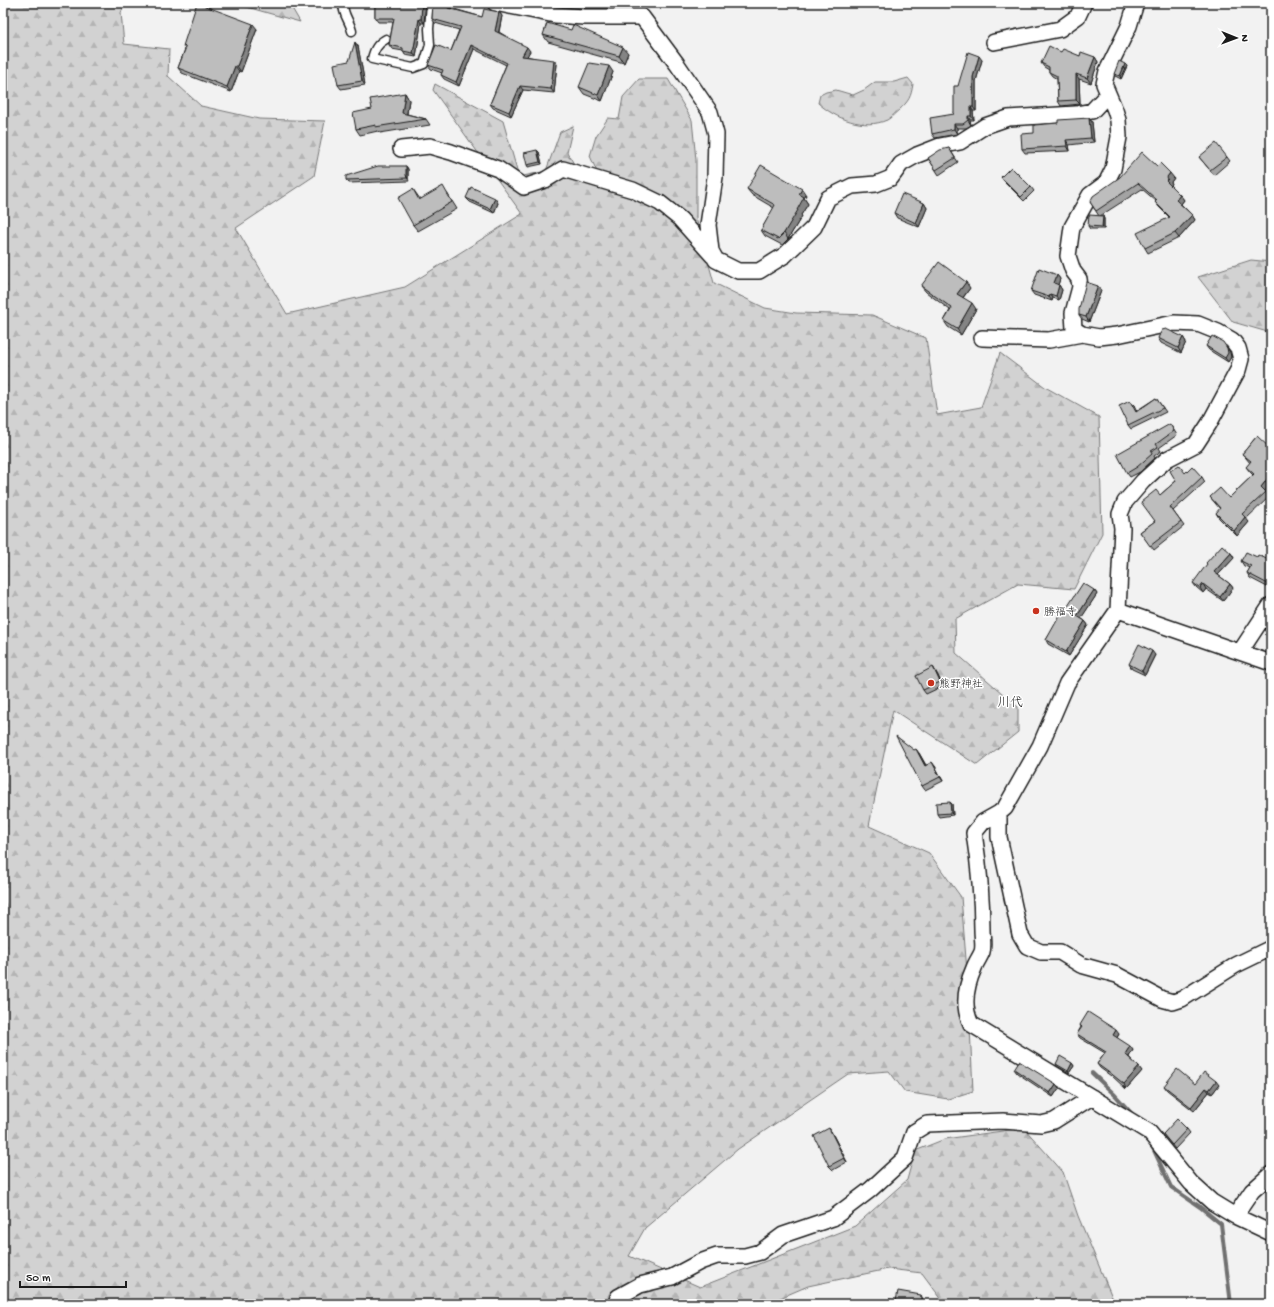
<svg xmlns="http://www.w3.org/2000/svg" width="1274" height="1307" viewBox="0 0 1274 1307" font-family="'Gochi Hand','Klee One',sans-serif">
<style>
.forest{fill:url(#forest-firs);stroke:#777}
.lines{fill:none;stroke-linecap:round;stroke-linejoin:round}
.stream{stroke:#707070;stroke-width:4}
.lane-casing{stroke:#1c1c1c;stroke-width:11}
.street-casing{stroke:#1c1c1c;stroke-width:18}
.lane{stroke:#fff;stroke-width:8}
.street{stroke:#fff;stroke-width:15}
.wall{fill:#a3a3a3;stroke:#1c1c1c}
.shaded-wall{fill:#848484;stroke:#1c1c1c}
.building{fill:#bdbdbd;stroke:#1c1c1c}
.poi-dot{fill:#c8321e;stroke:#fff;stroke-width:1.5}
.labels{text-anchor:middle;stroke-width:3;stroke-linejoin:round;paint-order:stroke}
.poi-label{font-size:11px;fill:#1c1c1c;stroke:#fff;text-anchor:start}
.quarter-label{font-size:13px;fill:#1c1c1c;stroke:#fff}
</style>
<defs>
<pattern id="forest-firs" width="22" height="20" patternUnits="userSpaceOnUse"><rect width="22" height="20" fill="#d2d2d2"/><path d="M5 1l3.5 6h-7zM16 11l3.5 6h-7z" fill="#b4b4b4"/></pattern>
</defs>
<rect width="100%" height="100%" fill="#f2f2f2"/>
<filter id="ink" filterUnits="userSpaceOnUse"><feTurbulence type="fractalNoise" baseFrequency=".025" numOctaves="2"/><feDisplacementMap in="SourceGraphic" scale="8" xChannelSelector="R" yChannelSelector="G"/><feConvolveMatrix kernelMatrix="1 2 1 2 8 2 1 2 1" color-interpolation-filters="sRGB"/></filter>
<g filter="url(#ink)">
<path class="forest" d="M6,3H125L121,13L124,44L169,49L168,76L201,106L259,119L325,121L314,176L236,228L287,314L405,287L522,214L433,90L435,84L503,121L519,177L546,171L560,132L573,126L567,152L581,176L602,183L590,156L596,136L608,118L619,119L623,97L639,79H668L692,120L696,160V218L714,283L765,308L796,313L872,315L926,338L937,415L981,407L1000,353L1045,387L1099,417L1102,533L1074,589L1018,584L955,619L956,653L1018,707V732L977,765L893,710L869,826L929,853L961,897L968,984L973,1091L948,1099L905,1092L889,1071L848,1074L738,1149L645,1228L629,1256L700,1287L855,1226L907,1180L915,1151L945,1139L1024,1128L1063,1172L1078,1216L1115,1304H945L922,1273L888,1269L808,1286L766,1304H704L695,1302L644,1304H3V8Z
M232,3H289L300,22L236,4Z
M908,78L913,84C911,97 909,101 899,110C895,113 891,118 887,120C864,130 836,119 818,103L820,95L826,92L836,90L853,95L864,90L875,82H894Z
M1251,260L1271,262V333L1233,322L1198,277Z"/>
<g class="lines">
<path class="stream" d="M1092,1073L1115,1095L1134,1116
M1151,1144L1171,1187L1200,1207L1221,1224L1231,1304"/>
<defs>
<path id="lane" d="M343,3C343,16 349,19 352,31
M386,39C377,44 374,50 372,59L413,68L424,64L430,45L429,29L431,3"/>
<path id="street" d="M495,3L555,15L584,17H642L677,64L710,112L716,134L715,177L708,225L711,251L716,260L738,271H759L785,255L814,227L828,198L852,186L876,184L891,178L901,164L917,155L940,146L960,142L985,126L1008,118L1076,114L1092,111L1108,94
M1136,3L1129,26L1107,71L1104,84L1115,110L1118,120L1119,137L1113,169L1106,183L1090,195L1072,227L1068,256L1073,271L1079,279L1080,287L1073,313L1074,329L1082,334L1099,337L1117,335L1174,323L1198,324L1218,332L1232,340L1238,348L1241,359L1238,370L1209,424L1196,444L1167,459L1143,481L1125,502L1120,514L1122,528L1118,610L1067,683L1040,746L1005,808L999,813L983,822L974,833C979,865 982,898 982,930C982,937 984,946 982,952C980,957 976,962 974,968C966,986 962,1006 971,1024L1149,1132L1191,1183L1212,1202L1235,1216L1271,1233
M994,42L1060,29L1078,16L1084,3
M401,149L430,146L451,152L498,169L524,187L545,180L563,169L633,190L660,203L680,219L713,256
M982,338L1049,340L1082,334
M1118,610L1271,663
M1240,652L1271,605
M999,813V837L1020,934L1027,946L1041,952H1060L1081,965L1117,975L1162,999L1173,1002L1182,999L1236,965L1271,948
M1235,1216L1252,1191L1271,1174
M616,1304L618,1297L640,1285L672,1277L700,1262L717,1256H745L760,1252L783,1235L833,1218L870,1190L905,1158L914,1132L927,1124L1003,1121L1041,1124L1054,1121L1092,1097"/>
</defs>
<use href="#lane" class="lane-casing"/>
<use href="#street" class="street-casing"/>
<use href="#lane" class="lane"/>
<use href="#street" class="street"/>
</g>
<path class="wall" d="M375,3H426L424,23H421L416,57L405,55L403,51L392,49L389,45L393,22H378L375,18Z
M433,3H451V8L482,17L499,12L502,16L499,32L530,51L527,56L557,64L554,93L523,90L511,116L493,108L490,104L506,65L474,49L459,86L444,79L441,75L442,73L431,69L428,65L451,51L459,30L435,23L432,19Z
M257,29L241,72L239,71L231,92L182,73L178,68L185,49L183,46Z
M543,35L628,53L624,63L548,42Z
M358,46L365,85L341,89L338,85L349,61Z
M1061,52L1080,56L1095,57L1098,62L1091,83L1079,79L1080,104L1061,106L1058,101L1057,79L1052,76L1049,72V70L1044,67L1041,63Z
M982,60L976,81V111H973L974,120H970L971,125L966,128H957V134L935,138L932,134L954,114L958,86Z
M1125,64L1127,66L1121,79L1115,76L1114,74Z
M613,72L602,101L584,94L579,87Z
M405,93L409,100L407,114L426,119L430,125L380,133L378,131L360,135L356,129L372,109Z
M1089,118L1092,122L1094,142L1069,145L1070,151L1025,153L1022,149L1034,133L1058,123Z
M949,148L958,162L939,175L928,158Z
M539,152L542,164L528,167L527,165Z
M1199,157H1227L1230,161L1214,175Z
M406,166L408,169V179L409,181L349,183L346,180Z
M1157,166L1174,178L1171,182L1172,184L1170,186L1180,195L1184,200L1181,204L1192,215L1195,220L1179,238L1148,253L1145,248L1169,217L1159,207L1155,202L1156,201L1142,189L1100,216H1103L1104,219V229H1090L1088,226L1099,216L1090,202Z
M1001,177L1031,187L1034,191L1024,201L1004,181Z
M413,189L420,199L447,193L457,209L418,231L413,225Z
M747,189L806,195L804,198L808,204L801,215L802,216L788,239L782,245L765,236L761,230L774,208L752,195Z
M466,198L498,203L494,213L470,202Z
M924,203L927,208L919,227L897,218L894,213Z
M1057,275L1060,279L1058,285H1059L1062,290L1059,300L1053,298L1052,301L1034,295L1031,291Z
M921,286L970,288L963,298L976,309L961,335L948,327L944,321L950,310L926,292Z
M1098,286L1101,291L1089,322L1082,319L1079,315Z
M1183,337L1186,342L1181,353L1161,343L1158,338Z
M1206,346L1230,352L1231,357L1228,362L1209,350Z
M1156,398L1166,412L1131,429L1128,425L1130,401L1134,405L1136,411Z
M1170,424L1177,435L1159,448L1161,451L1154,456L1155,458L1140,472L1130,477L1127,473Z
M1257,436L1265,491L1269,497L1246,519L1249,522L1237,536L1219,518L1216,513L1220,509L1210,497L1229,498L1253,475L1250,472L1246,467L1250,463L1246,458L1242,454Z
M1185,473L1202,477L1205,482L1173,511L1184,526L1154,550L1140,532L1155,521L1160,495Z
M1231,553L1234,558L1218,575L1230,584L1233,588L1223,601L1206,589L1203,593L1196,587L1193,583Z
M1241,561H1271V589L1250,578L1247,573L1250,568L1244,566Z
M1094,590L1097,594L1081,618L1085,621L1088,625L1069,656L1048,644L1046,640L1066,609Z
M1155,655L1145,675L1132,669L1129,664Z
M933,667L936,672L943,686L926,694L923,690Z
M914,750L919,753L926,765L935,766L943,781L925,790L922,786Z
M952,804L953,815L939,817L937,814Z
M1080,1025L1119,1034L1117,1038L1133,1050L1129,1057L1142,1071L1126,1089L1111,1075V1076L1100,1068L1097,1064L1105,1053L1080,1038L1077,1034L1081,1027Z
M1072,1063L1074,1066L1069,1073L1057,1066L1056,1064Z
M1014,1069L1056,1084L1059,1088L1053,1097L1017,1073Z
M1195,1084L1219,1085L1212,1094L1209,1092L1194,1111L1167,1090L1164,1086Z
M829,1128L832,1133L847,1162L833,1170L829,1166Z
M1187,1129L1190,1133L1175,1149L1163,1134Z"/>
<path class="shaded-wall" d="M422,3H426L424,23L421,19Z
M448,3H451V12L448,8Z
M499,12L502,16L498,35L495,31Z
M419,19L421,23L416,57L413,53Z
M253,24L257,29L241,72L237,66Z
M355,42L358,46L365,85L362,81Z
M471,45L474,49L459,86L456,82Z
M527,47L530,51L525,60L522,56Z
M623,47L628,53L624,63L619,56Z
M979,56L982,60L976,81V111L973,107V77Z
M1095,57L1098,62L1091,83L1087,78Z
M554,60L557,64L554,93L551,89Z
M1125,64L1127,66L1121,79L1120,76Z
M235,66L239,71L231,92L227,87Z
M609,66L613,72L602,101L598,95Z
M1076,74L1079,79L1080,104L1076,100Z
M520,86L523,90L511,116L509,112Z
M405,93L409,100L406,119L402,113Z
M971,107L973,111L974,120L971,116Z
M968,116L970,120L971,125L968,120Z
M1089,118L1092,122L1094,142L1091,138Z
M954,124L957,128V134L954,129Z
M1066,140L1069,145L1070,151L1067,146Z
M537,150L539,152L542,164L540,162Z
M406,166L408,169V179L406,175Z
M1170,173L1174,178L1171,182L1172,184L1169,187L1166,181L1167,177Z
M802,189L806,195L804,198L808,204L801,215L802,216L788,239L784,233L797,210L799,194Z
M1180,195L1184,200L1180,205L1176,200Z
M495,198L498,203L494,213L490,209Z
M924,203L927,208L919,227L916,223Z
M1192,215L1195,220L1179,238L1175,233Z
M1103,216L1104,219V229L1102,227Z
M1057,275L1060,279L1057,288L1054,283Z
M966,282L970,288L961,300L957,294Z
M1059,285L1062,290L1059,300L1056,296Z
M1098,286L1101,291L1089,322L1086,317Z
M1050,294L1053,298L1052,301L1049,297Z
M972,303L976,309L961,335L957,329Z
M1183,337L1186,342L1181,353L1178,348Z
M1227,348L1230,352L1231,357L1228,362L1225,358Z
M1130,401L1134,405L1139,416L1136,412Z
M1271,474V484L1264,492L1261,487Z
M1245,517L1249,522L1237,536L1234,531Z
M1231,553L1234,558L1217,576L1214,572Z
M1271,579V588L1268,584Z
M1203,584L1206,589L1203,593L1200,588Z
M1230,584L1233,588L1223,601L1220,597Z
M1094,590L1097,594L1080,620L1077,616Z
M1085,621L1088,625L1069,656L1066,652Z
M1152,651L1155,655L1145,675L1142,671Z
M933,667L936,672L943,686L940,682Z
M916,749L919,753L928,770L925,766Z
M932,762L935,766L943,781L940,777Z
M950,802L952,804L953,815L951,813Z
M1116,1030L1119,1034L1116,1039L1113,1035Z
M1130,1046L1133,1050L1128,1058L1125,1054Z
M1072,1063L1074,1066L1069,1073L1068,1071Z
M1139,1067L1142,1071L1126,1089L1124,1084Z
M1216,1081L1219,1085L1212,1094L1209,1090Z
M1056,1084L1059,1088L1053,1097L1050,1093Z
M1206,1088L1209,1092L1194,1111L1191,1107Z
M829,1128L832,1133L847,1162L844,1158Z
M921,1295L923,1299V1304H920Z"/>
<path class="building" d="M197,3L253,24L237,66H235L227,87L178,68L186,47L183,46Z
M375,3H422L421,19H419L413,53L403,51V48L389,45L394,18H375Z
M433,3H448V8L482,17L484,9L499,12L495,31L527,47L522,56L554,60L551,89L520,86L509,112L490,104L507,63L471,45L456,82L441,75L443,70L428,65L436,45L451,51L461,27L432,19Z
M547,23L571,30L573,25L623,47L619,56L543,35Z
M355,42L362,81L338,85L334,64L349,61Z
M1049,46L1061,52L1063,49L1080,56L1081,52L1095,57L1087,78L1076,74V100L1058,101L1057,76L1049,72V67L1041,63Z
M968,52L979,56L973,77V107H971V116H968V120L963,124H954V129L932,134L930,118L954,114V86H958Z
M1119,61L1125,64L1120,76L1114,74Z
M589,63L609,66L598,95L579,87Z
M405,93L402,113L426,119L375,127L376,125L356,129L353,113L372,109L370,99Z
M1089,118L1091,138L1066,140L1067,146L1022,149L1021,134L1034,133V125L1058,123V120Z
M1216,143L1227,157L1210,170L1199,157Z
M949,148L955,158L936,170L928,158L940,150Z
M537,150L540,162L527,165L524,153Z
M1142,152L1157,166L1160,163L1170,173L1167,177L1168,179L1166,181L1180,195L1176,200L1192,215L1175,233L1145,248L1137,233L1170,217L1155,202L1157,200L1138,183L1096,211L1090,202L1093,196L1120,177Z
M761,165L802,189L799,194L804,197L797,210H798L784,233L778,239L761,230L775,205L747,189Z
M378,166H406V175L407,178L346,180V176Z
M1011,167L1031,187L1021,197L1001,177Z
M443,186L452,202L413,225L398,198L413,189L419,200Z
M471,187L495,198L490,209L466,198Z
M902,194L924,203L916,223L894,213Z
M1089,215L1103,216L1102,227L1088,226Z
M939,262L966,282L957,294L972,303L957,329L944,321L952,308L921,286Z
M1039,268L1057,275L1054,283L1059,285L1056,296L1050,294L1049,297L1031,291Z
M1086,282L1098,286L1086,317L1079,315V309Z
M1166,329L1183,337L1178,348L1158,338L1162,330Z
M1212,336L1223,342L1227,348L1228,353L1225,358L1206,346Z
M1156,398L1163,408L1128,425L1119,406L1130,401L1136,412Z
M1170,424L1174,431L1156,444L1158,447L1151,451L1152,454L1137,467L1127,473L1117,454Z
M1257,436L1271,449V474L1261,487L1266,492L1242,514L1245,517L1234,531L1216,513L1220,508L1210,497L1220,488L1229,498L1254,474L1246,467L1251,461L1242,454Z
M1179,465L1185,473L1192,466L1202,477L1170,507L1181,522L1150,546L1140,532L1155,521L1141,502L1156,490L1160,495L1176,481L1170,471Z
M1222,545L1231,553L1214,572L1230,584L1220,597L1203,584L1200,588L1193,583L1207,564L1206,563Z
M1246,552L1257,557L1258,555L1271,561V579L1268,584L1247,573L1251,566L1241,561Z
M1083,583L1094,590L1077,616L1085,621L1066,652L1046,640L1064,608L1066,609Z
M1139,644L1152,651L1142,671L1129,664Z
M933,667L940,682L923,690L916,676Z
M896,736L914,750L916,749L925,766L932,762L940,777L922,786Z
M950,802L951,813L937,814L936,803Z
M1088,1012L1116,1030L1113,1035L1130,1046L1125,1054L1139,1067L1124,1084L1108,1071V1072L1097,1064L1106,1052L1077,1034L1082,1027L1080,1025Z
M1060,1056L1072,1063L1068,1071L1056,1064Z
M1019,1061L1056,1084L1050,1093L1014,1069Z
M1177,1069L1195,1084L1204,1072L1216,1081L1209,1090L1206,1088L1191,1107L1164,1086Z
M1177,1119L1187,1129L1172,1145L1163,1134Z
M829,1128L844,1158L829,1166L814,1136Z
M898,1291L921,1295L920,1304H888L889,1299L896,1301Z
M675,1300L693,1302V1304H675Z"/>
</g>
<g class="poi-dot">
<circle cx="1036" cy="611" r="4"/>
<circle cx="931" cy="683" r="4"/>
</g>
<g class="labels">
<g class="poi-label">
<text x="1044" y="615">勝福寺</text>
<text x="939" y="687">熊野神社</text>
</g>
<g class="quarter-label">
<text x="1010" y="706">川代</text>
</g>
</g>
<rect width="1274" height="1307" fill="none" stroke="#fff" stroke-width="16"/>
<rect x="8" y="8" width="1258" height="1291" fill="none" stroke="#1c1c1c" stroke-width="1.5" filter="url(#ink)"/>
<g transform="translate(1236 38) rotate(91)" stroke="#ffffff" stroke-width="3" paint-order="stroke">
<path d="M0-3L7 15L0 10L-7 15Z" fill="#1c1c1c"/>
<text y="-6" font-size="11" font-weight="bold" text-anchor="middle" fill="#1c1c1c">N</text>
</g>
<path d="M20 1281v6h106v-6" fill="none" stroke="#1c1c1c" stroke-width="2"/>
<text x="26" y="1281" font-size="12" fill="#1c1c1c" stroke="#ffffff" stroke-width="3" paint-order="stroke">50 m</text>
</svg>
